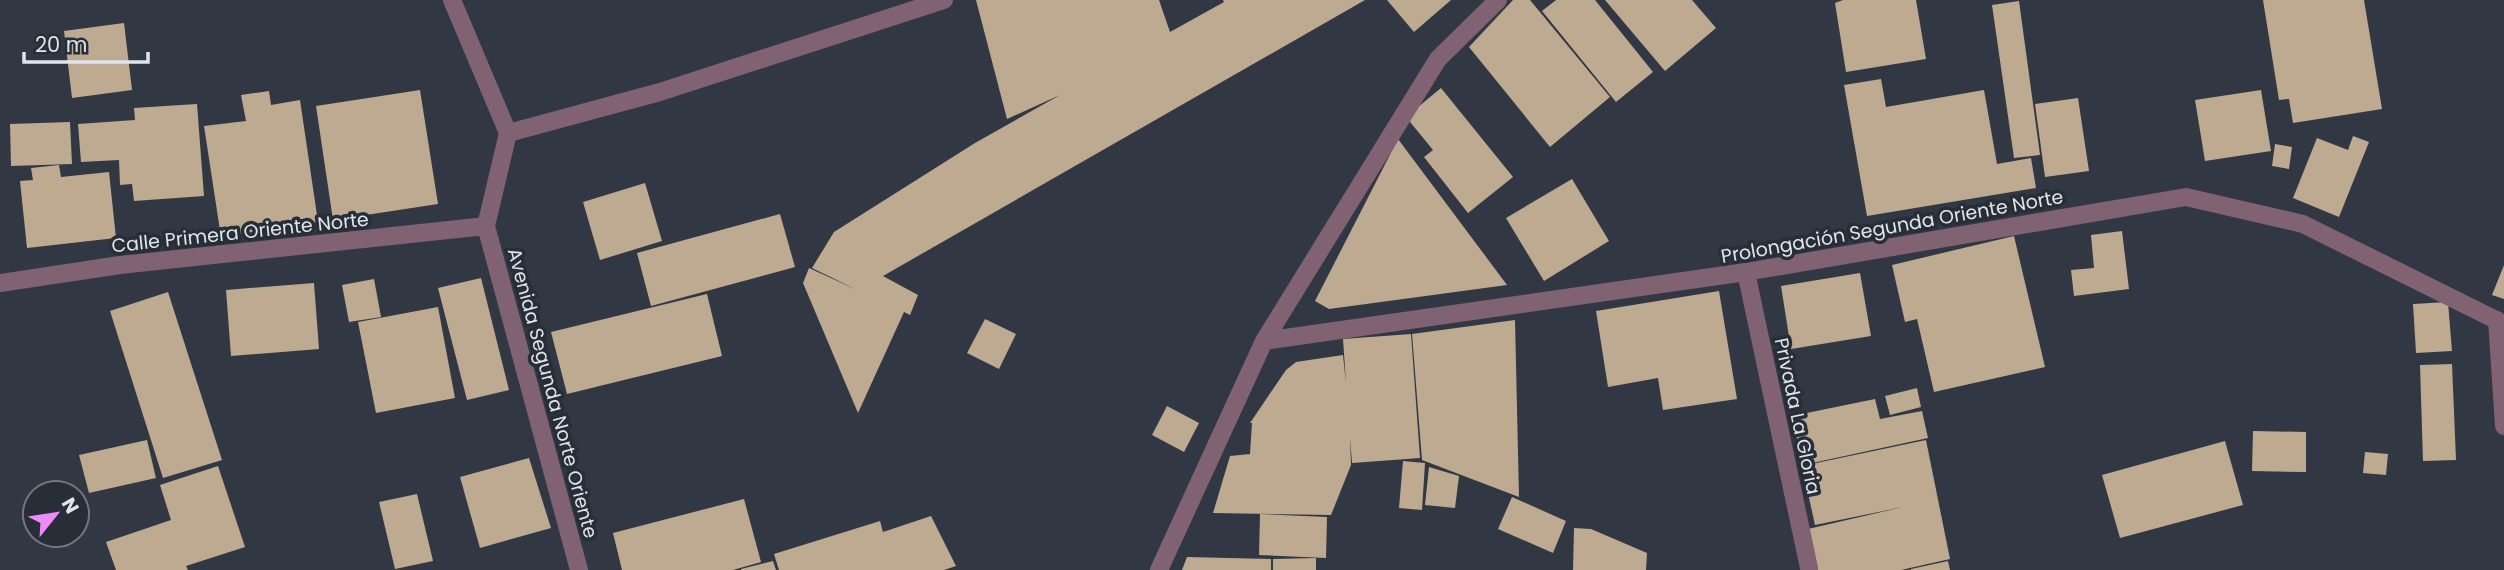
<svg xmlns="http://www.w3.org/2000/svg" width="2504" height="570" viewBox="0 0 2504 570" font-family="Poppins,sans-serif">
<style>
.building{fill:#bdaa91}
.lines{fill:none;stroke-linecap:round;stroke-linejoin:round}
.minor{stroke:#806272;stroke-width:18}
.labels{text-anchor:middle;stroke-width:7;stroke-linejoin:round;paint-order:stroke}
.street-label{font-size:19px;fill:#e0e4eb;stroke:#272e38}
</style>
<rect width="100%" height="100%" fill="#313843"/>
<path class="building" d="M976,0H1159L1170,32L1224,2L1223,0H1365L883,276L918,295L910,315L904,312L858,413L803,283L809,268L857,290L812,268L834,232L975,143L1060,95L1007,119Z
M1387,0H1451L1414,32Z
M1513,0H1530L1610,97L1550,147L1469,47Z
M1556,0H1595L1653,72L1616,102L1542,11Z
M1605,0H1692L1716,28L1665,71Z
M1843,0H1916L1926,59L1846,72L1835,3Z
M2263,0H2364L2382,109L2293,123L2289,99L2279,100Z
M2019,1L2040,155L2014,158L1992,5Z
M124,23L132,90L72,98L64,31Z
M1881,79L1886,107L1984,90L1997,164L2031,158L2036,188L1867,216L1844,85Z
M1441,88L1513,177L1468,213L1424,157L1433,150L1406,117Z
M420,90L438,204L333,220L316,106Z
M2261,90L2271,151L2205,161L2195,100Z
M269,91L271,105L300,100L318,222L221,237L204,126L246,121L241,95Z
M2078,98L2089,171L2045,177L2035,104Z
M197,104L204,196L134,201L132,184L120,185L119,160L81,162L78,124L135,120L134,108Z
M70,122L72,164L11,166L10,124Z
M2353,136L2369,142L2339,217L2293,198L2317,138L2348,150Z
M1398,139L1507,285L1329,309L1315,301Z
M2275,144L2292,147L2289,169L2272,166Z
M59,165L61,177L109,172L116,238L27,248L20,181L33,180L31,168Z
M1572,179L1609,241L1544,281L1506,218Z
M645,183L662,241L600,260L583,202Z
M780,214L795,267L651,306L637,253Z
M2122,231L2129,289L2074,296L2071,270L2094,268L2091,235Z
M2014,236L2045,367L1934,392L1917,319L1905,322L1892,265Z
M2504,265V299L2492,295Z
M1860,273L1871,336L1791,349L1781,286Z
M481,278L509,390L467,400L438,288Z
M374,279L381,317L349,322L342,285Z
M314,283L319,349L231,356L226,290Z
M1719,291L1737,399L1663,410L1658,378L1608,387L1596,311Z
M168,292L222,460L163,478L110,311Z
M707,294L722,356L567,394L551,332Z
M2448,302L2452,351L2416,353L2413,304Z
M438,307L455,398L376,413L358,322Z
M985,319L1016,334L999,369L967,353Z
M1515,320L1519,497L1422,460L1412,334Z
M1411,334L1420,458L1352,463L1350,437L1351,465L1331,515L1213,513L1230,456L1250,454L1252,423H1250L1286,370L1296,362L1343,355L1346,383L1343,339Z
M2452,364L2456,460L2423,461L2420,365Z
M1917,388L1921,407L1890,415L1885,396Z
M1875,399L1880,419L1922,411L1928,438L1803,465L1792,416Z
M1167,406L1199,423L1184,452L1152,435Z
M2253,431L2306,432V472L2252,471Z
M147,440L156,478L89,493L79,455Z
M1926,440L1950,559L1901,570H1818L1808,529L1903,507L1815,525L1802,466Z
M2225,441L2243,505L2120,538L2102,475Z
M2365,452L2388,454L2386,475L2363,473Z
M529,458L551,528L480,548L460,477Z
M1403,461L1425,463L1422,510L1399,508Z
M218,466L245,547L186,566L188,570H116L106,542L171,520L160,485Z
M1429,467L1459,476L1455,508L1425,505Z
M417,494L433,561L395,569L379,502Z
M1512,497L1566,521L1553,553L1498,529Z
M744,499L761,562L733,570H622L613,533Z
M1260,514L1327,517L1326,558L1259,555Z
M931,516L956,566L944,570H779L774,554L880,521L883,532Z
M1574,528L1591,529L1647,553L1646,570H1573Z
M1187,557L1271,559V570H1182Z
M1316,558V570H1273V559Z
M773,561L776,570H741V569Z
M1948,561L1950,570H1911V569Z"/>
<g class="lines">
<path class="minor" d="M452,0L508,133L486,226L579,570
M508,133L660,92L944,0
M1746,272L1809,568
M0,283L120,265L486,226
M2497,320L2504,426
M1264,341L1746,272L2186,197L2303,224L2504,324
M1159,570L1264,341L1438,59L1498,0"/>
</g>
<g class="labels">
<g class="street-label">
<text transform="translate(1892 226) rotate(-10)" y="7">Prolongación Segunda Oriente Norte</text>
<text transform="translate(240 232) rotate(-6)" y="7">Calle Primera Oriente Norte</text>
<text transform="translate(553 393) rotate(75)" y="7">Avenida Segunda Norte Oriente</text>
<text transform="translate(1798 416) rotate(78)" y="7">Privada La Gloria</text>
</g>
</g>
<g transform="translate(56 514) rotate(60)"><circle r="33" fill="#272e38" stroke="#717780" stroke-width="2"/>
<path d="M0-5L12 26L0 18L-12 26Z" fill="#ef8bf7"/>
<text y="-10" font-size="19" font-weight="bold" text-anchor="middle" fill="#e0e4eb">N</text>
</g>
<path d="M24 52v10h124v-10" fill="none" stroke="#e0e4eb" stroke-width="3.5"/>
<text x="35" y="52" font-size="21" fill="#e0e4eb" stroke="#272e38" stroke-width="5" paint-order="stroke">20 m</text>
</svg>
